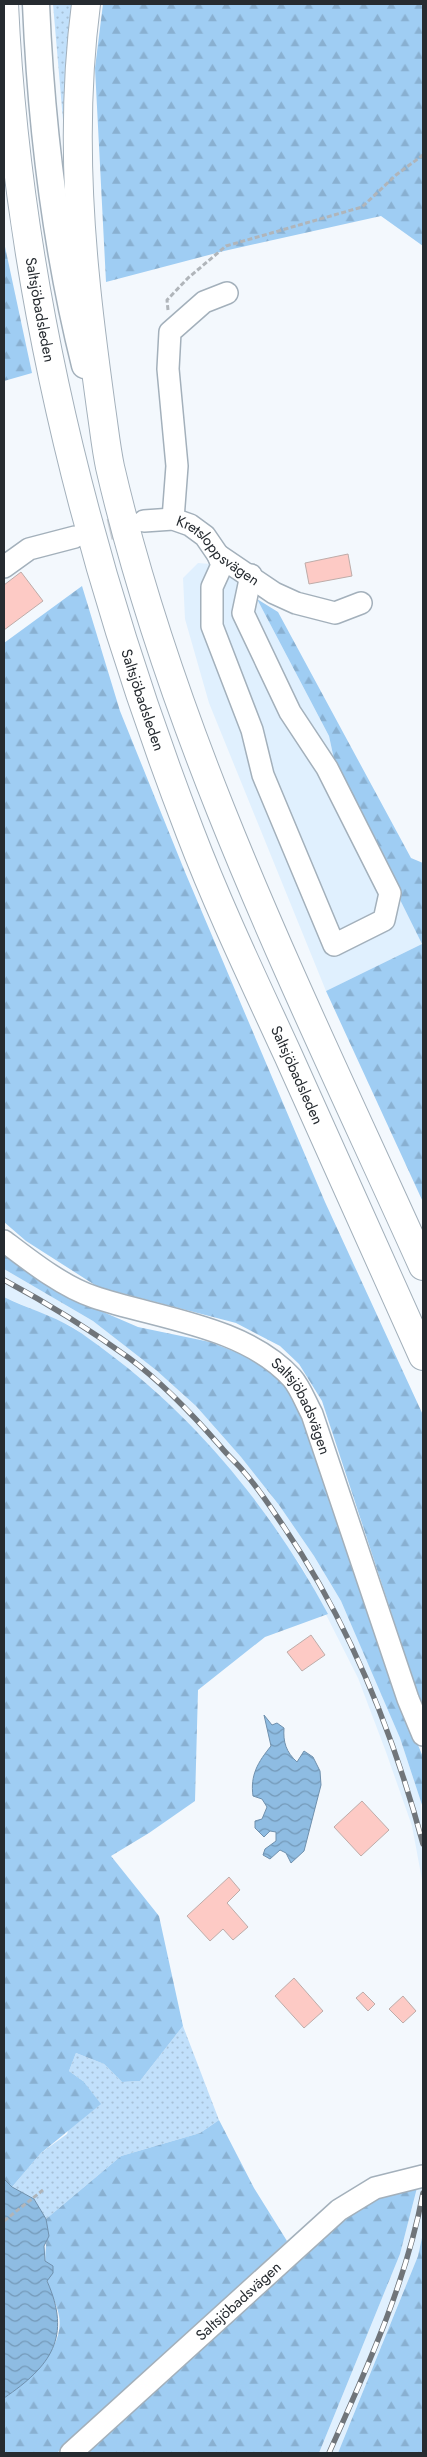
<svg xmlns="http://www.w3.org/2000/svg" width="427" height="2457" viewBox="0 0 427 2457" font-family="Jost,sans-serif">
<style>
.built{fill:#e0f0fe}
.grass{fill:url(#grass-dots)}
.forest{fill:url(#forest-firs)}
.water{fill:url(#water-waves);stroke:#6f90ad}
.building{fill:#fdcac5;stroke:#beaca9}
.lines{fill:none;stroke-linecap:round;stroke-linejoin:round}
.minor-tunnel{stroke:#cacfd4;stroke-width:21;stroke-dasharray:21 11;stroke-linecap:butt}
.minor-casing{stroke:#a3b0bb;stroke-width:24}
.major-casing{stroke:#a3b0bb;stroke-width:29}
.highway-casing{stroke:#a3b0bb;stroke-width:30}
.path{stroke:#b0b5ba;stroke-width:3;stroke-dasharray:5 2.5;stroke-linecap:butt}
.minor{stroke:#fff;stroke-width:21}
.major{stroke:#fff;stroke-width:26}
.highway{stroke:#fff;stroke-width:28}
.rail-casing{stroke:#70757a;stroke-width:5.5}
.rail{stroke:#fff;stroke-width:4;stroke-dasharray:11;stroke-linecap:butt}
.labels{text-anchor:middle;stroke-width:4.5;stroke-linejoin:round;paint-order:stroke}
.street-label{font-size:15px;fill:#262b30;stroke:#fff}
</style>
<defs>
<pattern id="grass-dots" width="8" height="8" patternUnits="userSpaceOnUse" patternTransform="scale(1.25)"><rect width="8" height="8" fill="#c1e0fb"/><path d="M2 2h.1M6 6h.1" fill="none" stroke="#a6c0d7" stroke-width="1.8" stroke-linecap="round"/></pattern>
<pattern id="forest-firs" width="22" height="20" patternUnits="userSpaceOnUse" patternTransform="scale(1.25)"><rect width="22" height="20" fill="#9fcdf3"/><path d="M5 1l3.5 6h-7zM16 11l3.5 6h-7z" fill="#89b0d1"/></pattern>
<pattern id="water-waves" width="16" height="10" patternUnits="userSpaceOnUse" patternTransform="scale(1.25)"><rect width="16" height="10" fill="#8ebce2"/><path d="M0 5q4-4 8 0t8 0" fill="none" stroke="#7499b8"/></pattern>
</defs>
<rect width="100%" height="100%" fill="#f3f8fd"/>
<path class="built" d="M198,563L222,565L257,599L329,736L337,773L422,944L326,991L209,703L185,619L183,578Z
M4,1269L93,1321L156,1370L196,1406L241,1457L279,1505L314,1556L341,1601L372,1671L400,1738L421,1802L423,1885L412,1826L386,1752L358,1678L302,1567L226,1465L180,1415L152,1388L73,1327L4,1297Z
M418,2184H423V2233L418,2256L338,2453H319L400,2254Z"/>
<path class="grass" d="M53,4H77L69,190Z
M183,2026L219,2120L200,2133L121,2156L46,2219L34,2199L12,2187L41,2153L67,2134L83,2081L69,2071L76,2053L104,2064L122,2082L140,2081Z"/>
<path class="forest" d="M103,4H423V246L381,216L224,251L106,282L95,68Z
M4,242L32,373L4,381Z
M82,586L120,711L185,872L325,1202L423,1415V1710L322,1401L299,1364L280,1346L236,1323L98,1287L26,1241L4,1222V643Z
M257,599L278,612L411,858L423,863V1202L326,991L422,944L337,773L329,736Z
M4,1250L87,1305L138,1327L210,1342L262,1362L287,1385L303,1409L413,1733L423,1757V1808L400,1738L341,1601L314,1556L279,1505L241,1457L196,1406L156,1370L93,1321L4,1269Z
M4,1297C26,1308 52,1315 73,1328C85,1335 96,1344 107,1352C199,1420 274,1514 328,1614L265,1637L198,1690L195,1801L149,1833L111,1856L159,1916L183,2026L140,2081L122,2082L104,2064L76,2053L69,2071L83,2081L101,2104L41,2153L12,2187L4,2179Z
M219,2120L254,2188L287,2241L57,2453H4V2398C28,2381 65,2349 59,2316C57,2303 49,2292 47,2279C42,2257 49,2240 46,2219L121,2156L200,2133Z
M418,2184L400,2254L319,2453H85L356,2208L391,2192Z
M423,2233V2453H338L418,2256Z"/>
<path class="water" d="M264,1715L272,1725L277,1723L284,1728C283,1742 286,1752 297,1762L304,1751L313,1757L320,1771L321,1785L304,1851L291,1863L286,1853L280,1850L270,1859L263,1855L265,1849L276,1841V1832L270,1831L264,1837L255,1828V1821L262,1819L267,1807L262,1799L253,1796C250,1775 258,1762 271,1746Z
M4,2179L12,2187L34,2199L46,2219L49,2236L44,2246L45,2261L53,2266V2273L47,2281C72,2337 51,2366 4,2398Z"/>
<path class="building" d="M348,554L352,576L309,584L305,563Z
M21,572L43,601L4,630V585Z
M311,1635L325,1655L302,1671L287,1652Z
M362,1801L389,1830L361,1856L334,1827Z
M229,1877L240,1890L227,1903L248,1927L233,1940L223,1929L210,1941L187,1916Z
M294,1978L323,2011L304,2028L275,1996Z
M363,1992L375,2004L368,2011L356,1998Z
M403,1996L416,2011L403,2023L389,2009Z"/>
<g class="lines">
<path class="minor-tunnel" d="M78,537L141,522"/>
<defs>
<g id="minor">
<path d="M173,519L177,466L168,369L170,332L204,302L227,293"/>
<path id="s1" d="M144,521L173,519L190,525L205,536L218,555L274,593L296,603L335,613L361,603"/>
<path d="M218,555L222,565L212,587V626L252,730L263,775L334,945L384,920L390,893L327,768L290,712L243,613L251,575"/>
<path d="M4,567L29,549L75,537"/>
<path id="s2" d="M4,1241C29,1260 63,1287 94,1297C156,1318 245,1326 292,1378C300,1387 306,1403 312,1414L408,1699L423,1735"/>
<path id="s3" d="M71,2453L339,2210L375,2188L423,2176"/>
</g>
<path id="major" d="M36,4C41,123 56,249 85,365"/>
<g id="highway">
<path id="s4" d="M4,4C17,288 88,567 190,832C219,908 254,981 288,1055C333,1155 378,1256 423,1356"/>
<path d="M86,4C74,95 76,185 85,276C89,320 95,364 101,408C104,428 106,448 110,467C175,747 306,1006 423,1266"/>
</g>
</defs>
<use href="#minor" class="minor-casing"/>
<use href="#major" class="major-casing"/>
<use href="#highway" class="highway-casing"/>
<path class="path" d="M168,310L167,300L188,278L226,246L362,207L396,175L423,155
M4,2221L43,2190"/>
<use href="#minor" class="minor"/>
<use href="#major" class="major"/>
<use href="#highway" class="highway"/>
<defs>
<path id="rail" d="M4,1280C47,1303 89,1329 129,1358C163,1383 193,1415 221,1447C228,1456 237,1463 244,1472C259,1489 271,1508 284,1527C349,1623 393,1732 423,1844
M329,2453C366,2370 406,2284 423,2193"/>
</defs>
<use href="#rail" class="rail-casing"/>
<use href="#rail" class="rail"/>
</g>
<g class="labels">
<g class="street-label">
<text dy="5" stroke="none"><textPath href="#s4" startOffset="308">Saltsjöbadsleden</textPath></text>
<text dy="5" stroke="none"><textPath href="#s1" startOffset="85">Kretsloppsvägen</textPath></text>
<text dy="5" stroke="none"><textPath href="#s4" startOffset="712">Saltsjöbadsleden</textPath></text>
<text dy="5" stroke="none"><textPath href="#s4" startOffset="1118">Saltsjöbadsleden</textPath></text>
<text dy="5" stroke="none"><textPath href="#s2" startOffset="352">Saltsjöbadsvägen</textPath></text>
<text dy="5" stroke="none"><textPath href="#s3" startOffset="226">Saltsjöbadsvägen</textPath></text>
</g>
</g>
<rect width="427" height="2457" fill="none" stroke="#262b30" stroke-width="10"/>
</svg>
